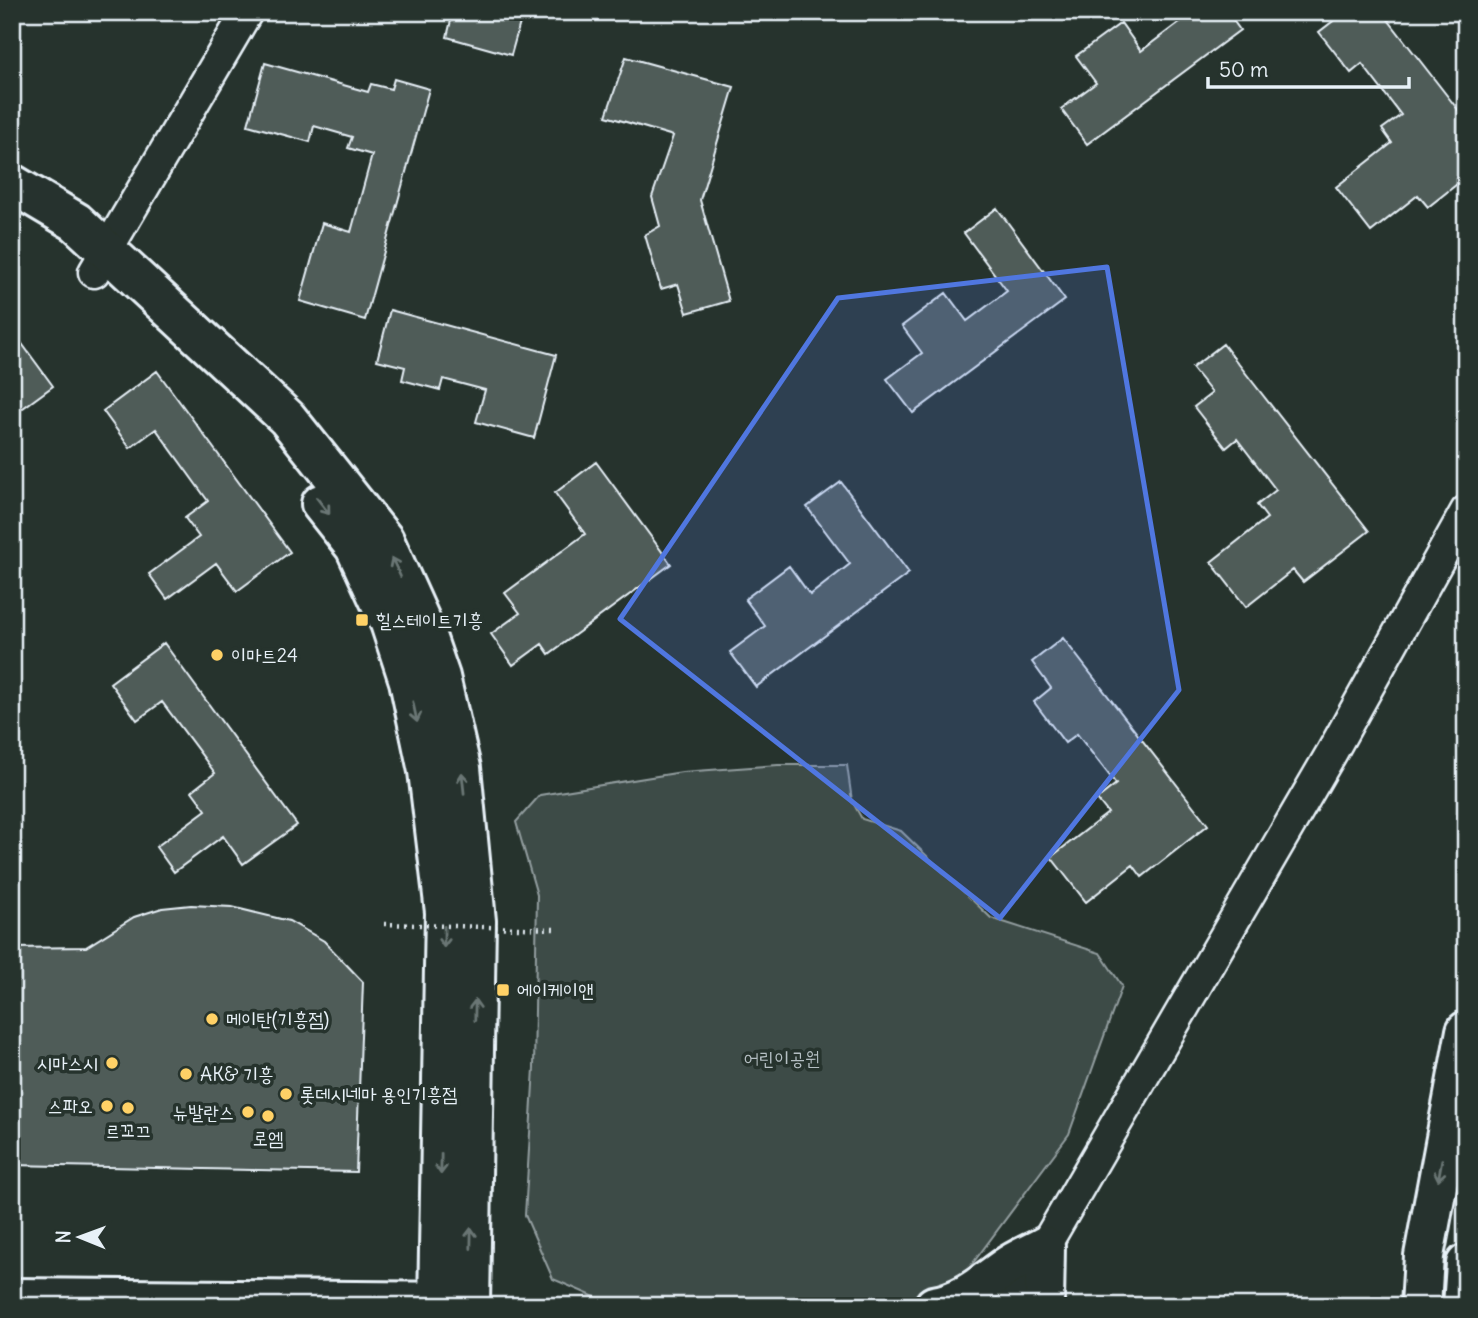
<svg xmlns="http://www.w3.org/2000/svg" width="1478" height="1318" viewBox="0 0 1478 1318" font-family="Delius,'Poor Story',sans-serif">
<style>
.green{fill:#3e4b47;stroke:#939ea0;stroke-width:2}
.building{fill:#505c59;stroke:#e8f1f8;stroke-width:2}
.lines{fill:none;stroke-linecap:round;stroke-linejoin:round}
.street-casing{stroke:#e8f1f8;stroke-width:35}
.secondary-casing{stroke:#e8f1f8;stroke-width:44}
.highway-casing{stroke:#e8f1f8;stroke-width:44}
.street{stroke:#26332d;stroke-width:30}
.secondary{stroke:#26332d;stroke-width:38}
.highway{stroke:#26332d;stroke-width:38}
.path-bridge{stroke:#e8f1f8;stroke-width:4.5;stroke-dasharray:2 5;stroke-linecap:butt}
.oneway{stroke:#6a7674}
.marked{fill:#5077e0;fill-opacity:0.2;stroke:#5077e0;stroke-width:5;stroke-linejoin:round}
.poi-dot{fill:#ffd166;stroke:#26332d;stroke-width:2.5}
.labels{text-anchor:middle;stroke-width:7;stroke-linejoin:round;paint-order:stroke}
.poi-label{font-size:19px;fill:#e8f1f8;stroke:#26332d;text-anchor:start}
.park-label{font-size:19px;fill:#b5bfc3;stroke:#26332d}
</style>
<rect width="100%" height="100%" fill="#26332d"/>
<filter id="ink" filterUnits="userSpaceOnUse"><feTurbulence type="fractalNoise" baseFrequency=".0143" numOctaves="2"/><feDisplacementMap in="SourceGraphic" scale="14" xChannelSelector="R" yChannelSelector="G"/><feConvolveMatrix kernelMatrix="1 2 1 2 8 2 1 2 1" color-interpolation-filters="sRGB"/></filter>
<g filter="url(#ink)">
<path class="green" d="M778,765H847L852,801L862,819L901,831L991,918L1100,953L1122,986L1069,1134L964,1275L913,1306L597,1298L553,1279L525,1215L534,1068L537,895L516,822L540,795L682,772Z"/>
<path class="building" d="M453,12H523L511,55L447,37Z
M1175,12H1227L1240,30L1087,144L1061,109L1096,83L1076,56L1121,23L1141,51L1181,21Z
M1332,12H1382L1466,120V177L1428,207L1418,195L1371,232L1336,187L1392,143L1382,129L1401,115L1362,64L1351,73L1319,32L1337,18Z
M626,57L734,87L700,200L729,301L687,313L678,284L661,289L645,235L660,226L652,197L673,136L606,116Z
M265,63L368,92L371,84L391,89L394,79L429,89L365,320L300,301L322,223L351,232L372,155L348,148L352,137L314,126L310,142L248,125Z
M997,208L1065,300L913,413L887,379L922,353L902,326L946,293L967,321L1007,291L964,233Z
M390,310L556,355L534,438L476,422L485,390L443,379L440,390L402,380L405,367L377,360Z
M12,330L53,386L12,416Z
M1223,344L1369,531L1303,582L1293,570L1246,607L1211,562L1267,518L1257,505L1276,490L1237,439L1226,448L1194,407L1212,393L1192,368Z
M157,371L290,552L237,591L216,563L167,599L149,574L199,537L185,518L208,501L156,429L130,448L103,411Z
M596,462L671,564L549,654L542,644L513,665L491,634L520,613L505,593L585,534L555,493Z
M841,482L909,573L756,687L730,652L765,626L745,599L789,566L810,595L850,564L807,507Z
M1063,638L1208,825L1142,877L1133,865L1086,902L1051,857L1108,813L1097,799L1116,784L1077,734L1065,743L1034,702L1051,688L1032,662Z
M164,643L297,825L243,864L223,836L174,872L156,847L206,810L192,791L215,773L162,702L137,720L110,683Z
M191,905L232,907L289,921L324,941L363,982L356,1172L12,1165V948L86,947L134,917L162,908Z"/>
<g class="lines">
<defs>
<path id="street" d="M94,272L247,12
M1010,1306L1332,752L1466,511"/>
<path id="secondary" d="M12,184L76,222L287,418L384,540L421,622L440,677L461,768L476,921L470,1306
M321,504L355,547L390,623L409,681L428,771L445,912L438,1306
M12,1298L464,1302"/>
<path id="highway" d="M934,1306C964,1301 982,1284 1006,1267C1017,1259 1032,1253 1045,1246L1044,1306
M1421,1306L1424,1256L1466,1031
M1463,1306L1466,1264"/>
</defs>
<use href="#street" class="street-casing"/>
<use href="#secondary" class="secondary-casing"/>
<use href="#highway" class="highway-casing"/>
<use href="#street" class="street"/>
<use href="#secondary" class="secondary"/>
<use href="#highway" class="highway"/>
<path class="path-bridge" d="M384,924L554,929"/>
</g>
<defs><path id="oneway-shaft" d="M-6 0H5M1.5-3L5.5 0L1.5 3" fill="none" stroke-width="1.6" stroke-linecap="round" stroke-linejoin="round" transform="scale(1.75)"/></defs>
<g class="oneway">
<use href="#oneway-shaft" transform="translate(323 506) rotate(52)"/>
<use href="#oneway-shaft" transform="translate(396 567) rotate(-115)"/>
<use href="#oneway-shaft" transform="translate(415 712) rotate(78)"/>
<use href="#oneway-shaft" transform="translate(463 783) rotate(-96)"/>
<use href="#oneway-shaft" transform="translate(444 937) rotate(91)"/>
<use href="#oneway-shaft" transform="translate(475 1010) rotate(-89)"/>
<use href="#oneway-shaft" transform="translate(441 1164) rotate(91)"/>
<use href="#oneway-shaft" transform="translate(1440 1170) rotate(100)"/>
<use href="#oneway-shaft" transform="translate(471 1238) rotate(-89)"/>
</g>
</g>
<path class="marked" d="M1107,267L1179,690L1000,918L620,619L838,298Z"/>
<g class="poi-dot">
<rect x="355" y="613" width="14" height="14" rx="3.5"/>
<circle cx="217" cy="655" r="7"/>
<rect x="496" y="983" width="14" height="14" rx="3.5"/>
<circle cx="212" cy="1019" r="7"/>
<circle cx="112" cy="1063" r="7"/>
<circle cx="186" cy="1074" r="7"/>
<circle cx="286" cy="1094" r="7"/>
<circle cx="107" cy="1106" r="7"/>
<circle cx="128" cy="1108" r="7"/>
<circle cx="248" cy="1112" r="7"/>
<circle cx="268" cy="1116" r="7"/>
</g>
<g class="labels">
<g class="poi-label">
<text x="376" y="627">힐스테이트기흥</text>
<text x="231" y="662">이마트24</text>
<text x="517" y="997">에이케이앤</text>
<text x="226" y="1026">메이탄(기흥점)</text>
<text x="98" y="1070" text-anchor="end">시마스시</text>
<text x="200" y="1081">AK&amp; 기흥</text>
<text x="300" y="1101">롯데시네마 용인기흥점</text>
<text x="93" y="1113" text-anchor="end">스파오</text>
<text x="234" y="1119" text-anchor="end">뉴발란스</text>
<text x="128" y="1137" text-anchor="middle">르꼬끄</text>
<text x="268" y="1145" text-anchor="middle">로엠</text>
</g>
<g class="park-label">
<text x="782" y="1065">어린이공원</text>
</g>
</g>
<rect width="1478" height="1318" fill="none" stroke="#26332d" stroke-width="42"/>
<rect x="21" y="21" width="1436" height="1276" fill="none" stroke="#e8f1f8" stroke-width="2.5" filter="url(#ink)"/>
<g transform="translate(80 1237) rotate(271)" stroke="#26332d" stroke-width="5" paint-order="stroke">
<path d="M0-5L12 26L0 18L-12 26Z" fill="#e8f1f8"/>
<text y="-10" font-size="19" font-weight="bold" text-anchor="middle" fill="#e8f1f8">N</text>
</g>
<path d="M1208 77v10h201v-10" fill="none" stroke="#e8f1f8" stroke-width="3.5"/>
<text x="1219" y="77" font-size="21" fill="#e8f1f8" stroke="#26332d" stroke-width="5" paint-order="stroke">50 m</text>
</svg>
